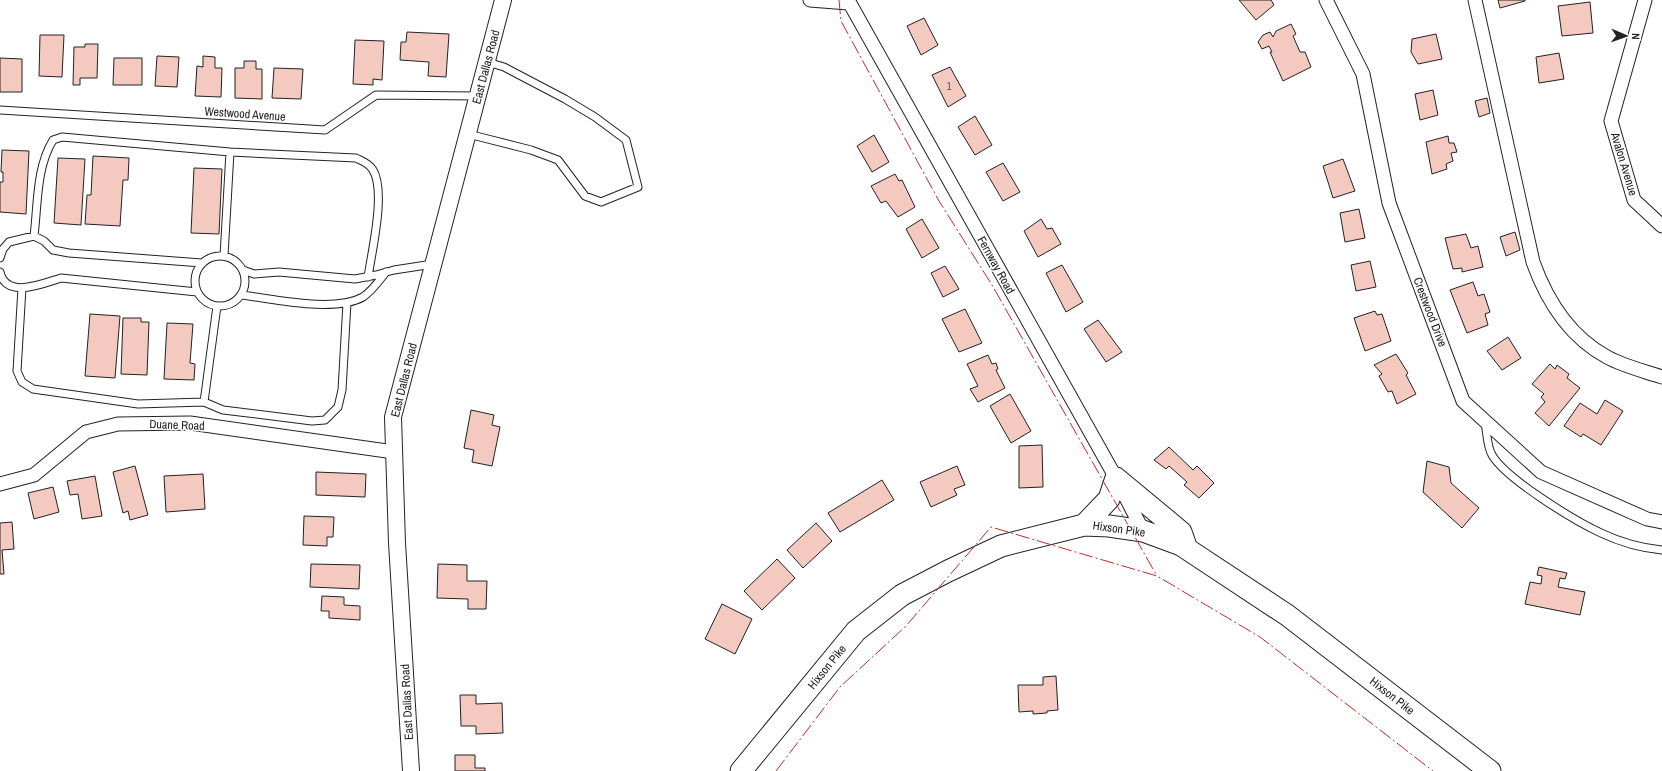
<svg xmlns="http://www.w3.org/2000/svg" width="1662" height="771" viewBox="0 0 1662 771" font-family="'Archivo Narrow',sans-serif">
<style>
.building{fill:#f3c9c0;stroke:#222}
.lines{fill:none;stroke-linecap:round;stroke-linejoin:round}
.service-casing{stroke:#222;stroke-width:9}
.minor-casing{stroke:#222;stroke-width:15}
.tertiary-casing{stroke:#222;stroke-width:18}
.primary-casing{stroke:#222;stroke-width:23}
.service{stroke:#fff;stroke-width:7}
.minor{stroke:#fff;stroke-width:13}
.tertiary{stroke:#fff;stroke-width:16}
.primary{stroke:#fff;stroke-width:21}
.power{stroke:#c62828;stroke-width:1;stroke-dasharray:14 3 2 3;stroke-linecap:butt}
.labels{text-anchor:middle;stroke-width:3;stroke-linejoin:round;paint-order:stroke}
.number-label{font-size:10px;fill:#564c4a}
.street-label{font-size:12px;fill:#222;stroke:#fff}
</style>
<rect width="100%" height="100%" fill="#fff"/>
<path class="building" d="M1239,0H1271L1274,5L1256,20Z
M1498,0H1525V1L1500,8Z
M1590,2L1593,33L1562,36L1558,6Z
M924,18L938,45L921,55L907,26Z
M1291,24L1296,34L1293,36L1300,52H1305L1311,67L1283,81L1270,52H1272L1269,46L1262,49L1258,42L1263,35L1270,32L1273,37L1276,31Z
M407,32L449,34L446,77L428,76L429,62L400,60L401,42H406Z
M1436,34L1442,59L1418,64L1411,52L1412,39Z
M40,35H64L62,77L39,76Z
M355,40L384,41L382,80L373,79V85L353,84Z
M85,44H98L97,78H80V85H73L74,47H85Z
M1559,53L1564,79L1539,83L1536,57Z
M157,56L179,57L177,87L155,86Z
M203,56L215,57V68H222L221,97L195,96L197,66L203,67Z
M0,58L22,59V92H0Z
M114,58H142V85H113Z
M244,61H256V69H262V99L235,98V68H244Z
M950,67L966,96L948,107L932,75Z
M274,68L303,69L301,99L272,98Z
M1433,90L1438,115L1420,120L1415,94Z
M1487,98L1490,113L1479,117L1475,101Z
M975,116L992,145L975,155L958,127Z
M874,135L889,162L872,172L857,146Z
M1448,136L1449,143H1454L1457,152L1451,153L1453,161L1446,164L1447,169L1432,174L1426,142Z
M2,150L29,151L26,214L0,212V182H3V172H1Z
M93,156L129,158L128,180H123L120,226L85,224L87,195H91Z
M58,158L85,159L81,225L54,223Z
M1343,159L1355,191L1333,198L1323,166Z
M1003,163L1020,192L1003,201L986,172Z
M194,168L222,169L219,234L191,233Z
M895,174L899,181L902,180L915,207L898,217L886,201L881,203L871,186Z
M1359,209L1365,238L1345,242L1340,213Z
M922,219L939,248L922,258L906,229Z
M1041,219L1047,229L1052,228L1061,244L1038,257L1024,231Z
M1515,232L1520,250L1506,256L1500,237Z
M1466,234L1471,248L1478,246L1483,267L1462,272V268L1453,269L1445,238Z
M1370,261L1376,287L1356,291L1351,265Z
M1062,265L1083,302L1066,312L1046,273Z
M945,266L959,289L943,297L931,273Z
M1473,282L1478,296L1484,294L1490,312L1485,314L1488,325L1467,333L1450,290Z
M965,309L982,343L959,352L942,319Z
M1375,311L1377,315L1382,314L1391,341L1365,351L1354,318Z
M90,314L120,316L115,378L85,376Z
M123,318H141V322H149L147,375L121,374Z
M1098,320L1122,352L1106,362L1084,329Z
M167,323L193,324L190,363L195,364L194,380L164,379Z
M1508,337L1521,358L1502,370L1487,351Z
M1396,354L1408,373L1406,375L1416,394L1397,404L1392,391L1388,392L1379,376L1382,374L1374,365Z
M988,355L992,364L996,363L998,369L996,370L1005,388L978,402L970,389L978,386L967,364Z
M1550,364L1555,369L1557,365L1569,374L1567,378L1580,388L1549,426L1535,413L1545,402L1541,397L1544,394L1532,384Z
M1010,394L1031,431L1011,443L990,406Z
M1605,400L1623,411L1601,445L1583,434L1581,437L1564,426L1580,403L1597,414Z
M471,410L494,415L492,425L500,427L492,466L472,462L474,450L464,448Z
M1042,445L1043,487L1019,488V446Z
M1169,447L1193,470L1197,466L1214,483L1199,498L1184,485L1187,482L1169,466L1166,469L1154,460Z
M1427,461L1449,467L1451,483L1479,508L1462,528L1423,492Z
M135,466L148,515L130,520L128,511L123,513L113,472Z
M957,466L965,485L954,489L957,495L931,507L920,482Z
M316,472L366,474L365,497L316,495Z
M203,474L205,509L166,512L164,476Z
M95,476L102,516L82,519L78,494L70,495L67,481Z
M882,480L894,500L840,532L828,513Z
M53,487L59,512L34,519L28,493Z
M304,516L334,517L333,537H327V546L303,545Z
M12,522L14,549L2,550L4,574H0V523Z
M816,523L832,541L803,568L787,550Z
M777,559L795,578L762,610L744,591Z
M311,564L360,565L359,589L310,587Z
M438,564L467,565V581H487L486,609H468V599L437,598Z
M1539,567L1567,573L1565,579L1560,578L1558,587L1585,592L1580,615L1525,604L1530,582L1541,584L1542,576L1537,575Z
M322,596L344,597V605L360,606V620L329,618V611H321Z
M722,604L752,619L735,654L705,639Z
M1056,676L1058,710L1047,711V713L1033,714V711L1019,712L1018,685H1043V677Z
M460,695H476V704L502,703L503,733L476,734V726H461Z
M455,755H475V768H485V771H455Z"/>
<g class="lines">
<defs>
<path id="service" d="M0,110L325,130L376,95L477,96
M468,134L531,150L558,160L585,196L601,202L638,187L626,140L595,117L565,99L504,67L487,62
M34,236C38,204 36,168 53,140L62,137L230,152L356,158C362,161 369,163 373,170C386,192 372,250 368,277
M195 281a25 25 0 1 1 50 0a25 25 0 1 1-50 0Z
M224,256L230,152
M0,258L3,249L9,242L34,236L44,241L53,250L69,253L202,263
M243,270L254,274L279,272L355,279L376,275L394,270L433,264
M0,272C6,300 44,283 61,278L197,292
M22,288L17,371L22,382L33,389L138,404L204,402L223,410L312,421L325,420L338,407L342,390L347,303
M241,295C274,299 334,313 363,297C372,291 379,281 386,272
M204,402L217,306
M1485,423C1487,432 1487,447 1492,455C1506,479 1575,521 1601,533C1620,542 1641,548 1662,550"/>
<path id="minor" d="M810,0L848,3
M848,0L1116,478L1143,531
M1326,0L1363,74L1389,203L1463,401L1541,472L1647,519L1662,522
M1475,0L1533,262C1547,301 1570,337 1607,357C1623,366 1644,371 1662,377
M1645,0L1611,121L1634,200L1662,226
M0,484L34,475L86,432L118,424L190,423L394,452"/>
<path id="tertiary" d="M411,771L397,543L393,417L503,0"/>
<path id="primary" d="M1084,525L1109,499L1116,478L1181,532L1187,549
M741,771L856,631L902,595L948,571L1001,546L1084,525L1109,526L1143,531L1181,545L1287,615L1490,771"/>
</defs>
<use href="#service" class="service-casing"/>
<use href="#minor" class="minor-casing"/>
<use href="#tertiary" class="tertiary-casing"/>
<use href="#primary" class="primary-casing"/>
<use href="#service" class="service"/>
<use href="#minor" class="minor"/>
<use href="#tertiary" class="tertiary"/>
<use href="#primary" class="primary"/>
<path class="power" d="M839,0L841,21L939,201L992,285L1157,576
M776,771L840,687L906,626L991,527L1157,576L1260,637L1433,771"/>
</g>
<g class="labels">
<g class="number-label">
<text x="949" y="90">1</text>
</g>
<g class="street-label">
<text transform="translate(486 67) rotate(-75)" y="4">East Dallas Road</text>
<text transform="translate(245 114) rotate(4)" y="4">Westwood Avenue</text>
<text transform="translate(1624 164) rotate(73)" y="4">Avalon Avenue</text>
<text transform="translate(996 265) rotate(61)" y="4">Fernway Road</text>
<text transform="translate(1430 312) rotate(69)" y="4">Crestwood Drive</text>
<text transform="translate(404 380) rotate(-76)" y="4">East Dallas Road</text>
<text transform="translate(177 425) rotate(2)" y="4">Duane Road</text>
<text transform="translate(1119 529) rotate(8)" y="4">Hixson Pike</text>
<text transform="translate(827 667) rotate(-51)" y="4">Hixson Pike</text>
<text transform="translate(1392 696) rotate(38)" y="4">Hixson Pike</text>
<text transform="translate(407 702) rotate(-93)" y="4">East Dallas Road</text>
</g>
</g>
<g transform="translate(1626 36) rotate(92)" stroke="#ffffff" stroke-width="3" paint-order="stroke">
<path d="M0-3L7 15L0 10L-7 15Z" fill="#222222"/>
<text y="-6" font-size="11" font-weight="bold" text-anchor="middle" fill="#222222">N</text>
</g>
</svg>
